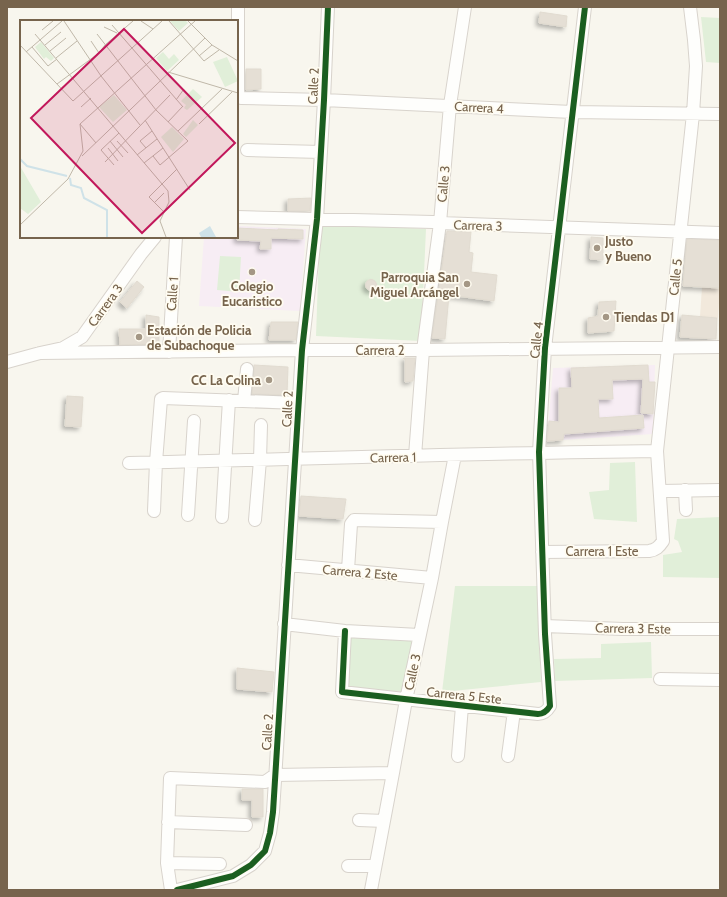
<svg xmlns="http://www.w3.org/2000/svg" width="727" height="897" viewBox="0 0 727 897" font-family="Cabin,sans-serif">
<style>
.commercial{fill:#f2e9dc}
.education{fill:#f7edf4}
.green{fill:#e1efd9}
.building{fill:#e5dfd5;stroke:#e1dbd0;filter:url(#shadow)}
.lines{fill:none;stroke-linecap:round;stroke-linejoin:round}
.minor-casing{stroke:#d8d3cc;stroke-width:14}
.minor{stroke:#fefefc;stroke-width:12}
.cycleway-casing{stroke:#fffcf1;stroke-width:8}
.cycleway{stroke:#1b5e20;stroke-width:6}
.poi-dot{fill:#a49785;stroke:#fffcf1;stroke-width:1.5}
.labels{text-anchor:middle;stroke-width:3.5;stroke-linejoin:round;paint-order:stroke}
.street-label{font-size:13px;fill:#77644d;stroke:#fffcf1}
.poi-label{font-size:13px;font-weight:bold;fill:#77644d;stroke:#fffcf1;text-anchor:start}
.inset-river{fill:none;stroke:#cfe2e8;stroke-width:2}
.inset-road{fill:none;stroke:#c0b8a9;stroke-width:1}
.view{fill:#c2185b;fill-opacity:0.15;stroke:#c2185b;stroke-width:2}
.inset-edge{fill:none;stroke:#77644d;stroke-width:2}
</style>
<defs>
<filter id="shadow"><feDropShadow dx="-3" dy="3" stdDeviation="2" flood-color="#0004"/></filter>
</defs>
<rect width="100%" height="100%" fill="#f8f6ee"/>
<path class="commercial" d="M702,287L720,288L718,318L700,317Z"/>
<path class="education" d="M237,226L306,229L300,311L199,306L204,237H237Z
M655,365L653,434L547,441L553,368Z"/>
<path class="green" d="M701,17L720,18V63L706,62Z
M320,223L426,229L421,341L316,336Z
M220,256L241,257L239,292L217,290Z
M635,462L637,522L594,519L589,492L609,490L610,463Z
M720,517V578L663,577V555L682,552L678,541L674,539L677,519Z
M455,586H537L541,682L442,692Z
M349,637L413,640L404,692L347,687Z
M651,642L652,678L555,681L554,659L601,658V644Z"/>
<path class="building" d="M540,12L567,16L566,27L539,23Z
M246,69H261V89L246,90Z
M311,198L310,211H288V199Z
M237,228L278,230V229L303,230V239L271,238V249H260L261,241L237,240Z
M447,231L471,232L469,252L473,253L471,272L497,275L494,301L449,295L445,339L432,338L442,268Z
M591,237L603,238V260L590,259Z
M687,239L720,240V288L683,286Z
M365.5 285a5.5 5.5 0 1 1 11 0a5.5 5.5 0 1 1-11 0Z
M137,281L144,287L127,308L120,302Z
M616,301L614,331L588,333V318L598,316L599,302Z
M146,315L159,317V344L120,345L119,329H146Z
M682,315L717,318L716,339L680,337Z
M271,322H298L296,340H269Z
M404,358H415L413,381L405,382V359H403Z
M254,365L288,367L287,395L252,394L254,370Z
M648,365L649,382H655L653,414L641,413L643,379L612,380L613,399H598L599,418L643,415L644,428L564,434L563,440L547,441L549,421L559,422V388H572L571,368Z
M67,396L83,397L81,427L65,426Z
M301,496L346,499L343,519L299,516Z
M237,668L274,672L272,692L237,689Z
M242,789H263V817H252V800H242Z"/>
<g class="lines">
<defs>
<path id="minor" d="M238,7V91L239,97L241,98L324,100L572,112L720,114
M247,150L321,152
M237,217L433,222L440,223L720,233
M169,352L176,237
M40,353L302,350H423L720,347
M7,362L40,353L63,348L82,337L141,254L155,237
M244,401L247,369
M415,456L423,350L440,223L450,105L465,7
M129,463C305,459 481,453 657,451
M685,490L686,510
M660,491L720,490
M154,511L156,462L161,399L163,398L298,403
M188,515L194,421
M222,517L229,400
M255,520L260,460L261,425
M542,552L649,551C656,550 659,547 663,541L657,451L693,114L696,66L694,40L690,7
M288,565L432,578
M348,570L351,524L354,520L442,522
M284,624L345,631L419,635
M545,626L623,629H720
M345,631L342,692L538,714C544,714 547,711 550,706L545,634L539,452L545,348L585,7
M660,679L720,680
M458,756L462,706
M508,756L514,711
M359,820L384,821
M168,822L246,825
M167,863L220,864
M348,866H375
M171,890L167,863L170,778L265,782L275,775L393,773
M177,890L233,876L251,865L265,851L270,833L273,812L302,350L317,219L324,100L328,7
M371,890L393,773L406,700L432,578L442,522L455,455"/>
</defs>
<use href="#minor" class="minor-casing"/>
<use href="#minor" class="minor"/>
<defs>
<path id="cycleway" d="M345,631L342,692L538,714C544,714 547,711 550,706L545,634L539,452L545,348L585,7
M177,890L233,876L251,865L265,851L270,833L273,812L302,350L317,219L324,100L328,7"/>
</defs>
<use href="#cycleway" class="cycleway-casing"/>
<use href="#cycleway" class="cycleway"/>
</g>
<g class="poi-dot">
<circle cx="597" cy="248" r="4"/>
<circle cx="252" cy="272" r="4"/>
<circle cx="467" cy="284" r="4"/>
<circle cx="606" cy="317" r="4"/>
<circle cx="139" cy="337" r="4"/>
<circle cx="269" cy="380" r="4"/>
</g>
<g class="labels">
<g class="street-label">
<text transform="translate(313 86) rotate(-87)" y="5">Calle 2</text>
<text transform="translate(479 107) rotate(3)" y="5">Carrera 4</text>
<text transform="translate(443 184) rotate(-85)" y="5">Calle 3</text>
<text transform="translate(478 225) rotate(2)" y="5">Carrera 3</text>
<text transform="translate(675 277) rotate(-84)" y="5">Calle 5</text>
<text transform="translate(172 294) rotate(-86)" y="5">Calle 1</text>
<text transform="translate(105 305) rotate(-54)" y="5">Carrera 3</text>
<text transform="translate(536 340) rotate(-84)" y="5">Calle 4</text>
<text x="380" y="355">Carrera 2</text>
<text transform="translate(287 409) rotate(-87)" y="5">Calle 2</text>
<text transform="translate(393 457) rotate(-1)" y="5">Carrera 1</text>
<text x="602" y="556">Carrera 1 Este</text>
<text transform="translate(360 572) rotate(5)" y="5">Carrera 2 Este</text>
<text transform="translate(633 628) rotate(1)" y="5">Carrera 3 Este</text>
<text transform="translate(412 672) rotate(-78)" y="5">Calle 3</text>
<text transform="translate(464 695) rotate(6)" y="5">Carrera 5 Este</text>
<text transform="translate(267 732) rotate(-86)" y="5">Calle 2</text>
</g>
<g class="poi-label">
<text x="605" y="246">Justo<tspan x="605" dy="15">y Bueno</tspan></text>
<text x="459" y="282" text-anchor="end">Parroquia San<tspan x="459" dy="15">Miguel Arcángel</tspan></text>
<text x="252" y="291" text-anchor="middle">Colegio<tspan x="252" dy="15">Eucaristico</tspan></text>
<text x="614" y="322">Tiendas D1</text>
<text x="147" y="335">Estación de Policia<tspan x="147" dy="15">de Subachoque</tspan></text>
<text x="261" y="385" text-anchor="end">CC La Colina</text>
</g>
</g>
<g transform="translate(20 20)">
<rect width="218" height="218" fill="#f8f6ee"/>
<path d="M150,1H166L168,3L159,11ZM21,22L34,38L31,41L26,37L24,39L15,27ZM143,32L149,39L154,34L159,40L147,51L136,38ZM207,37L218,61L205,67L193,42ZM173,69L182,77L167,90L164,88L166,85L161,81ZM94,75L107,90L93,102L79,87ZM173,100L178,105L166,117L163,114ZM152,107L164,119L153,132L141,117ZM0,146L21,182L8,194L0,188Z" fill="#e1efd9"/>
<path d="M190,206L196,217H181L179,213Z" fill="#cfe2e8"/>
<path class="inset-river" d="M0,139L7,146L47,156M50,158L51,165L61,168L64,178L87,190V217"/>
<path class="inset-road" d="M44,1L81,56L120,105M121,1L133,9M149,1L184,41L199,30M168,1L192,25L218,41M92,5L163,87M84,7L97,13M22,10L33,1M15,14L148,171L149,182L140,201L146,217M77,14L136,90L168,121L140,145L133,136M71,21L79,33M0,25L53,81L142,1M25,25L41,12M12,27L28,46L37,39M30,31L46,18M6,32L42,1M179,36L192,25M36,38L57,21M148,52L218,73M37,64L79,33L85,25L113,1M156,80L164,69M61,87L71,78M125,100L170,170M148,102L163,86M60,104L76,123M179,104L212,72M158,111L202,69M90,121L103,137M97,121L108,133M88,128L98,141M126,128L120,121L132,111M117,135L137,119M62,136L185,18M85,142L150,75M124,143L143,128M94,145L81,130L99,113M134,183L144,173M143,191L129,177L157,149M0,205L48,159L63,131L60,104L175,1"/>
<path class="view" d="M104,9L215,123L122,213L11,98Z"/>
<rect width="218" height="218" class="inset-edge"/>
</g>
<rect width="727" height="897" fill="none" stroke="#77644d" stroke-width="16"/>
</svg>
